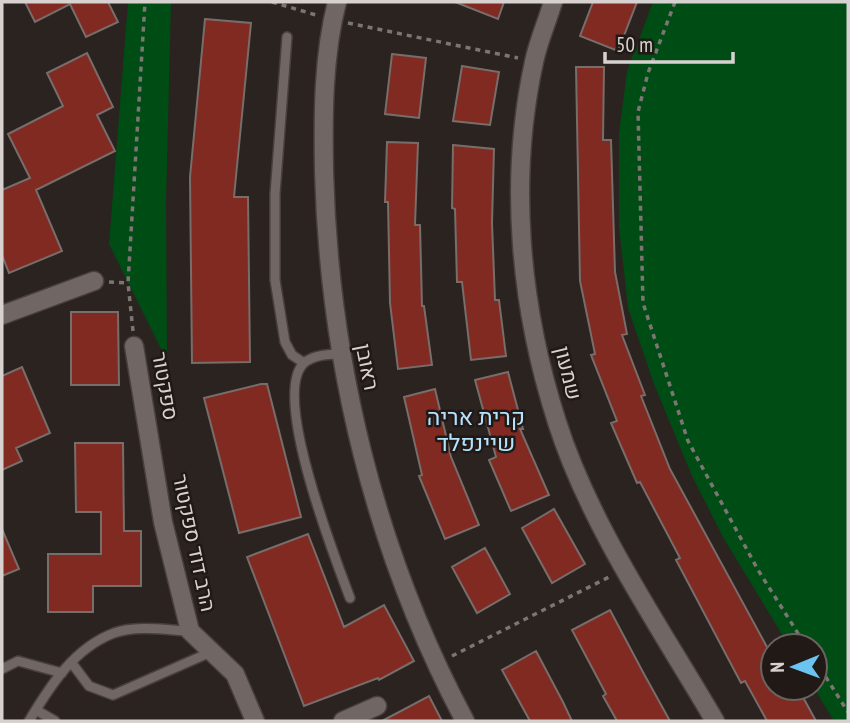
<svg xmlns="http://www.w3.org/2000/svg" width="850" height="723" viewBox="0 0 850 723" font-family="'PT Sans Narrow',Heebo,sans-serif">
<style>
.green{fill:#004c15}
.building{fill:#812a22;stroke:#776d6b;stroke-width:2}
.lines{fill:none;stroke-linecap:round;stroke-linejoin:round}
.lane-casing{stroke:#463f3d;stroke-width:12}
.street-casing{stroke:#463f3d;stroke-width:21}
.path{stroke:#7c7673;stroke-width:3.5;stroke-dasharray:5 5;stroke-linecap:butt}
.lane{stroke:#706663;stroke-width:9}
.street{stroke:#706663;stroke-width:18}
.labels{text-anchor:middle;stroke-width:5;stroke-linejoin:round;paint-order:stroke}
.street-label{font-size:21px;fill:#d7d2d0;stroke:#211916}
.neighbourhood-label{font-size:23px;fill:#b4e1fc;stroke:#211916}
</style>
<rect width="100%" height="100%" fill="#2a2320"/>
<path class="green" d="M128,2H171L166,203L167,361L109,244Z
M653,2H848V721H834L814,688L815,646H789L724,539L692,476L654,384L628,308L619,227V133L627,71Z"/>
<path class="building" d="M25,2H108L118,22L86,37L70,4L35,22Z
M455,2H504L498,19Z
M593,2H637L618,51L580,36Z
M205,19L251,23L234,197H248L250,362L192,363L190,177Z
M87,53L113,107L97,115L115,151L36,190L62,251L9,273L2,255V190L30,178L8,134L63,106L47,73Z
M392,54L426,58L419,118L385,114Z
M462,66L499,72L490,125L453,121Z
M576,67H604L603,140H611L615,272L627,334L622,335L645,395L641,396L670,469L773,658V688H798L816,721H767L745,681L741,683L676,560L680,558L640,482L637,483L611,423L617,421L591,355L595,354L580,281Z
M387,142L418,143L415,225H420L422,306H424L432,365L398,369L390,303L388,202H385Z
M453,145L494,149L492,223L495,300H499L506,356L471,360L462,282H457L455,209L452,208Z
M71,312H118L119,385H71Z
M22,367L50,433L16,448L22,461L2,470V376Z
M508,372L523,429H520L549,495L511,511L489,460L496,457L475,380Z
M261,384H267L301,517L239,533L204,398Z
M435,389L451,457L479,525L445,539L419,476L422,475L404,397Z
M75,443H123L124,531H141V586H93V612H48V554H101V512H76Z
M554,509L585,564L552,583L522,528Z
M2,529L19,569L2,576Z
M308,534L344,627L384,605L414,661L379,680L378,678L304,706L247,557Z
M485,548L510,594L477,613L452,567Z
M610,610L644,674L670,721H617L603,696L606,694L572,630Z
M536,651L563,702L572,721H530L502,670Z
M429,696L442,721H382Z"/>
<g class="lines">
<defs>
<path id="lane" d="M287,37L275,194V280L285,342L292,355L304,363
M340,354C329,354 313,355 304,363C271,394 335,558 350,598
M71,662L89,686L113,695L211,652
M2,669L18,661L62,673
M36,710L55,721
M29,721C50,686 74,648 114,633C137,625 166,630 190,631"/>
<path id="street" d="M337,2C323,56 323,115 324,171C329,362 375,552 465,721
M553,2C547,22 538,42 534,62C508,181 520,307 557,422C590,526 660,627 715,721
M2,315L94,281
M134,346L163,522L190,631L235,674L255,721
M343,721L377,706"/>
</defs>
<use href="#lane" class="lane-casing"/>
<use href="#street" class="street-casing"/>
<path class="path" d="M272,2L316,15
M675,2L648,73L638,112L643,303L688,441L758,570L806,646
M348,23L518,58
M109,282L128,283
M133,331L128,283L145,2
M452,656L611,576
M815,660L848,712"/>
<use href="#lane" class="lane"/>
<use href="#street" class="street"/>
</g>
<g class="labels">
<g class="street-label">
<text transform="translate(367 367) rotate(79)" y="7">ראובן</text>
<text transform="translate(568 373) rotate(76)" y="7">שמעון</text>
<text transform="translate(165 386) rotate(80)" y="7">ספקטור</text>
<text transform="translate(194 543) rotate(78)" y="7">הרב דוד ספקטור</text>
</g>
<g class="neighbourhood-label">
<text x="476" y="425">קרית אריה<tspan x="476" dy="26">שיינפלד</tspan></text>
</g>
</g>
<rect width="850" height="723" fill="none" stroke="#d7d2d0" stroke-width="7"/>
<g transform="translate(794 667) rotate(269)"><circle r="33" fill="#211916" stroke="#6a6360" stroke-width="2"/>
<path d="M0-5L12 26L0 18L-12 26Z" fill="#6bc3f2"/>
<text y="-10" font-size="19" font-weight="bold" text-anchor="middle" fill="#d7d2d0">N</text>
</g>
<path d="M605 52v10h128v-10" fill="none" stroke="#d7d2d0" stroke-width="3.5"/>
<text x="616" y="52" font-size="21" fill="#d7d2d0" stroke="#211916" stroke-width="5" paint-order="stroke">50 m</text>
</svg>
